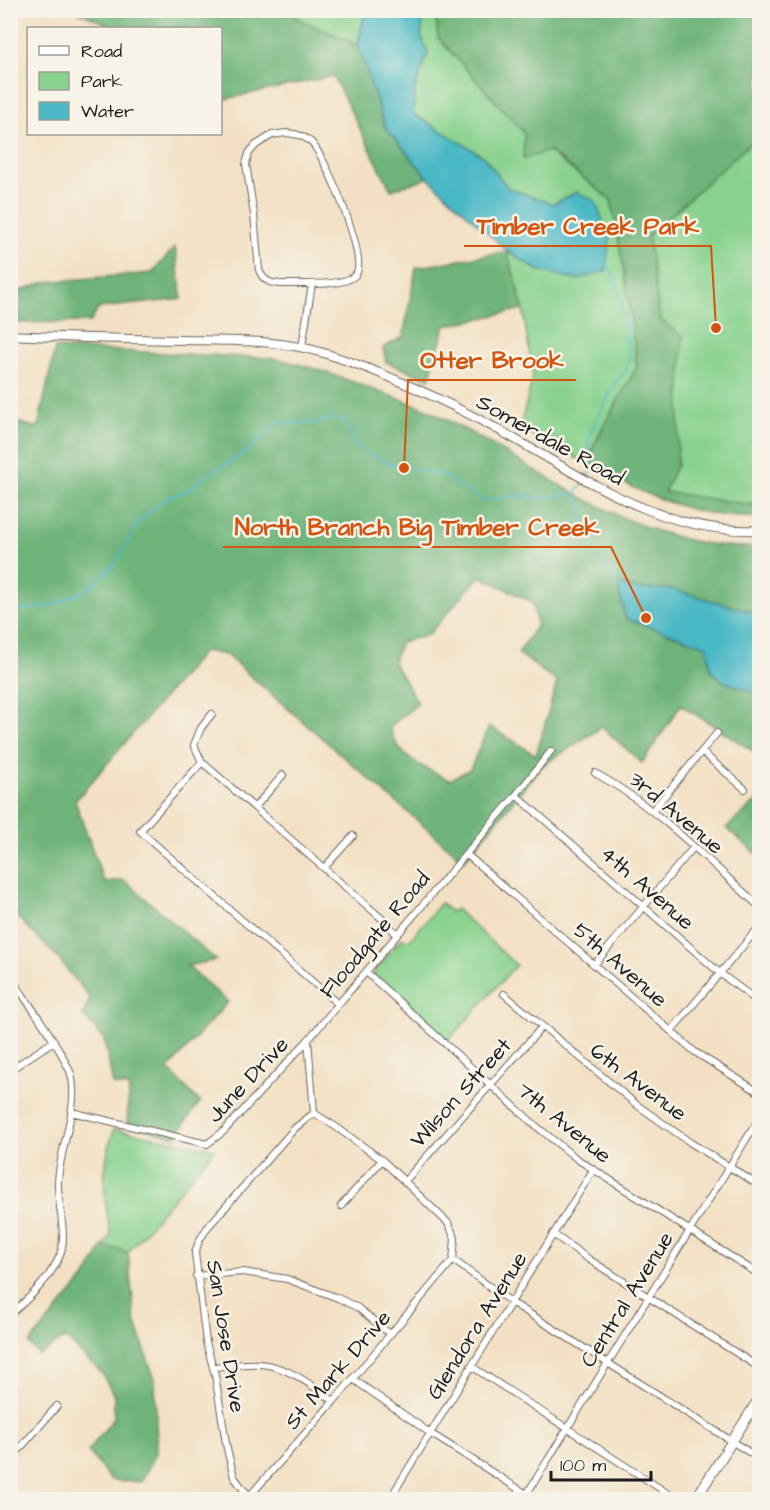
<svg xmlns="http://www.w3.org/2000/svg" width="770" height="1510" viewBox="0 0 770 1510" font-family="'Architects Daughter',sans-serif">
<style>
.green{fill:#88d28e;stroke:#527755;stroke-width:1.5}
.forest{fill:#6eb479;stroke:#45684a;stroke-width:1.5;fill-rule:evenodd}
.water{fill:#4ab8c5;stroke:#336a70;stroke-width:1.5}
.lines{fill:none;stroke-linecap:round;stroke-linejoin:round}
.stream{stroke:#4ab8c5;stroke-width:2}
.minor-casing{stroke:#676157;stroke-width:8}
.secondary-casing{stroke:#676157;stroke-width:10}
.primary-casing{stroke:#676157;stroke-width:11}
.minor{stroke:#fff;stroke-width:6}
.secondary{stroke:#fff;stroke-width:8}
.primary{stroke:#fff;stroke-width:9}
.labels{text-anchor:middle;stroke-width:5;stroke-linejoin:round;paint-order:stroke}
.street-label{font-size:22px;fill:#1c1c1c;stroke:#f7f3e8}
.leader{fill:none;stroke:#d4530e;stroke-width:2}
.callout-dot{fill:#d4530e;stroke:#f7f3e8;stroke-width:2}
.callout-label{font-size:24px;text-anchor:middle;font-weight:bold;fill:#d4530e;stroke:#f7f3e8;stroke-width:5;stroke-linejoin:round;paint-order:stroke}
</style>
<rect width="100%" height="100%" fill="#f7f3e8"/>
<filter id="ink" filterUnits="userSpaceOnUse"><feTurbulence type="fractalNoise" baseFrequency=".0167" numOctaves="2"/><feDisplacementMap in="SourceGraphic" scale="12" xChannelSelector="R" yChannelSelector="G"/><feConvolveMatrix kernelMatrix="1 2 1 2 8 2 1 2 1" color-interpolation-filters="sRGB"/></filter>
<filter id="wash" filterUnits="userSpaceOnUse"><feTurbulence type="fractalNoise" baseFrequency=".008" numOctaves="4" result="noise"/><feDisplacementMap in="SourceGraphic" scale="24" xChannelSelector="R" yChannelSelector="G"/><feGaussianBlur stdDeviation="1.35" result="paint"/><feColorMatrix in="noise" values="0 0 0 0 0 0 0 0 0 0 0 0 0 0 0 0 0 1.4 0 .05"/><feComposite in="paint" operator="in"/></filter>
<g filter="url(#wash)">
<rect width="100%" height="100%" fill="#f3e0c4"/>
<path class="green" d="M295,11H365L358,45L296,18Z
M424,11H435L438,38L524,133L611,200L625,275L637,367L601,430L586,463L520,428L533,377L523,309L507,251L537,270L577,192L553,204L508,188L483,156L413,114L415,89L428,52L421,36Z
M759,135V506L663,492L677,465L660,319L648,236Z
M441,903L451,912L456,909L516,965L448,1041L373,974L401,939L410,940Z
M114,1129L215,1149L128,1252L103,1246L111,1235C102,1193 101,1170 114,1129Z"/>
<path class="forest" d="M77,11H295L296,18L358,45L385,127L428,178L391,190L333,76L221,100L220,28H115Z
M435,11H759V135L648,236L660,319L683,337L677,465L664,492L759,506V517C696,520 640,493 586,463L601,431L637,367L625,275L611,200L550,151L523,159L524,133L438,38Z
M175,247L182,299L99,308L90,322L11,323V278L20,291L45,282L152,273Z
M507,251L523,309L445,326L429,379L386,362L383,348L403,337L416,268Z
M55,348L271,358C306,364 337,376 371,389C389,396 409,401 426,409C533,460 635,553 759,547V614L671,589H638L618,584L626,619L708,646L711,670L723,681L759,694V755L681,705L642,763L602,727L543,765L464,861L226,655L204,651L75,801L104,882L124,880L216,960L187,966L228,1002L168,1069L200,1102L175,1137L127,1124L129,1087L113,1085L104,1039L83,1015L90,998L58,958L11,911L10,420L38,428ZM480,576L532,602L537,625L518,653L557,682L536,755L489,726L470,769L450,780C425,768 395,757 390,727L418,703L393,662L401,642L428,635Z
M759,799V856L726,828Z
M103,1246L128,1252L135,1321L155,1380L157,1451L141,1482L111,1480L88,1451L114,1418V1396L101,1372L65,1338L39,1355L29,1344L87,1275Z"/>
<path class="water" d="M365,11H424L421,36L428,52L415,88L413,114L483,156L508,188L553,204L577,192L595,201L610,238L606,271L577,280L537,270L507,251L428,178L385,127L358,45Z
M617,584L638,589H671L759,614V694L723,681L711,670L707,646L626,619Z"/>
<g class="lines">
<path class="stream" d="M587,478C594,467 585,449 591,433C595,421 610,393 616,383C622,375 628,368 630,359C623,326 626,292 606,263
M574,494L584,483
M574,494C584,503 583,517 587,529C595,550 606,570 619,588
M10,611L50,606L82,592L96,582L117,561L138,523L146,515L167,498L189,489L214,470L237,458L257,443L276,423H318L334,418L343,420L349,427L354,442L364,452L397,466L442,475L481,500H493L517,495L546,499L564,494H574"/>
</g>
</g>
<g filter="url(#ink)">
<g class="lines">
<defs>
<path id="minor" d="M286,133C296,134 303,135 311,142C326,157 368,258 356,274C348,286 308,284 294,284C278,284 265,286 259,270L254,215L246,164L249,153L256,145L272,135Z
M302,347L312,284
M212,714L201,728L194,745L202,762L388,924L397,935
M702,752L745,789
M202,762L140,831L338,1004
M595,773C657,807 707,860 760,907
M516,795L721,974L760,1003
M255,807L283,775
M652,811L717,733
M466,854L695,1052L760,1093
M324,868L353,836
M594,965L693,848
M366,972L536,1126L577,1159L760,1275
M10,976C28,1003 48,1029 63,1057C65,1062 69,1068 71,1074C80,1106 59,1149 58,1182C57,1205 68,1233 60,1255C51,1278 29,1298 10,1315
M504,994L637,1105L691,1143L760,1186
M671,1031L760,926
M10,1070L54,1041
M71,1112L207,1144L224,1131L308,1040
M314,1113L308,1040L516,795L551,751
M314,1113L336,1127L382,1160L448,1223L455,1238L453,1260
M405,1181L542,1027
M341,1206L382,1160
M553,1234L590,1260L760,1368
M453,1260L511,1302L760,1459
M196,1276L243,1272L287,1279L338,1298L358,1308L390,1334
M471,1366L678,1500
M213,1367C228,1366 244,1363 260,1364C288,1366 311,1385 334,1401
M353,1379L430,1433L536,1500
M10,1460L57,1406
M246,1500L334,1401L453,1260
M254,1500L243,1489L234,1477L227,1449L215,1375L206,1342L195,1253L199,1241L207,1228L295,1128L314,1113
M389,1500L593,1170
M523,1500L760,1117"/>
<path id="secondary" d="M10,335C68,338 125,339 183,340C231,341 280,339 327,354C386,373 442,399 497,429C581,475 659,535 760,530"/>
<path id="primary" d="M695,1500L760,1397"/>
</defs>
<use href="#minor" class="minor-casing"/>
<use href="#secondary" class="secondary-casing"/>
<use href="#primary" class="primary-casing"/>
<use href="#minor" class="minor"/>
<use href="#secondary" class="secondary"/>
<use href="#primary" class="primary"/>
</g>
</g>
<g class="labels">
<g class="street-label">
<text transform="translate(551 439) rotate(29)" y="8">Somerdale Road</text>
<text transform="translate(677 812) rotate(40)" y="8">3rd Avenue</text>
<text transform="translate(648 887) rotate(41)" y="8">4th Avenue</text>
<text transform="translate(374 934) rotate(-50)" y="8">Floodgate Road</text>
<text transform="translate(621 964) rotate(41)" y="8">5th Avenue</text>
<text transform="translate(247 1079) rotate(-47)" y="8">June Drive</text>
<text transform="translate(639 1081) rotate(37)" y="8">6th Avenue</text>
<text transform="translate(460 1092) rotate(-48)" y="8">Wilson Street</text>
<text transform="translate(565 1122) rotate(39)" y="8">7th Avenue</text>
<text transform="translate(626 1299) rotate(-58)" y="8">Central Avenue</text>
<text transform="translate(476 1325) rotate(-58)" y="8">Glendora Avenue</text>
<text transform="translate(227 1336) rotate(81)" y="8">San Jose Drive</text>
<text transform="translate(337 1369) rotate(-49)" y="8">St Mark Drive</text>
</g>
</g>
<path class="leader" d="M716 328L711 246H464M404 468L408 380H576M646 618L611 547H223"/>
<g class="callout-dot">
<circle cx="716" cy="328" r="6"/>
<circle cx="404" cy="468" r="6"/>
<circle cx="646" cy="618" r="6"/>
</g>
<g class="callout-label">
<text x="588" y="234">Timber Creek Park</text>
<text x="492" y="368">Otter Brook</text>
<text x="417" y="535">North Branch Big Timber Creek</text>
</g>
<rect width="770" height="1510" fill="none" stroke="#f7f3e8" stroke-width="36"/>
<rect x="27" y="27" width="195" height="108" fill="#f7f3e8" stroke="#9f9d96" stroke-width="1.5"/>
<rect x="39" y="46" width="30" height="9" fill="#ffffff" stroke="#9f9d96" stroke-width="1.5"/>
<text x="81" y="57" font-size="18" fill="#1c1c1c">Road</text>
<rect x="39" y="72" width="30" height="18" fill="#88d28e" stroke="#9f9d96" stroke-width="1.5"/>
<text x="81" y="87" font-size="18" fill="#1c1c1c">Park</text>
<rect x="39" y="102" width="30" height="18" fill="#4ab8c5" stroke="#9f9d96" stroke-width="1.5"/>
<text x="81" y="117" font-size="18" fill="#1c1c1c">Water</text>
<path d="M551 1471v9h100v-9" fill="none" stroke="#1c1c1c" stroke-width="3"/>
<text x="560" y="1471" font-size="18" fill="#1c1c1c" stroke="#f7f3e8" stroke-width="4.5" paint-order="stroke">100 m</text>
</svg>
